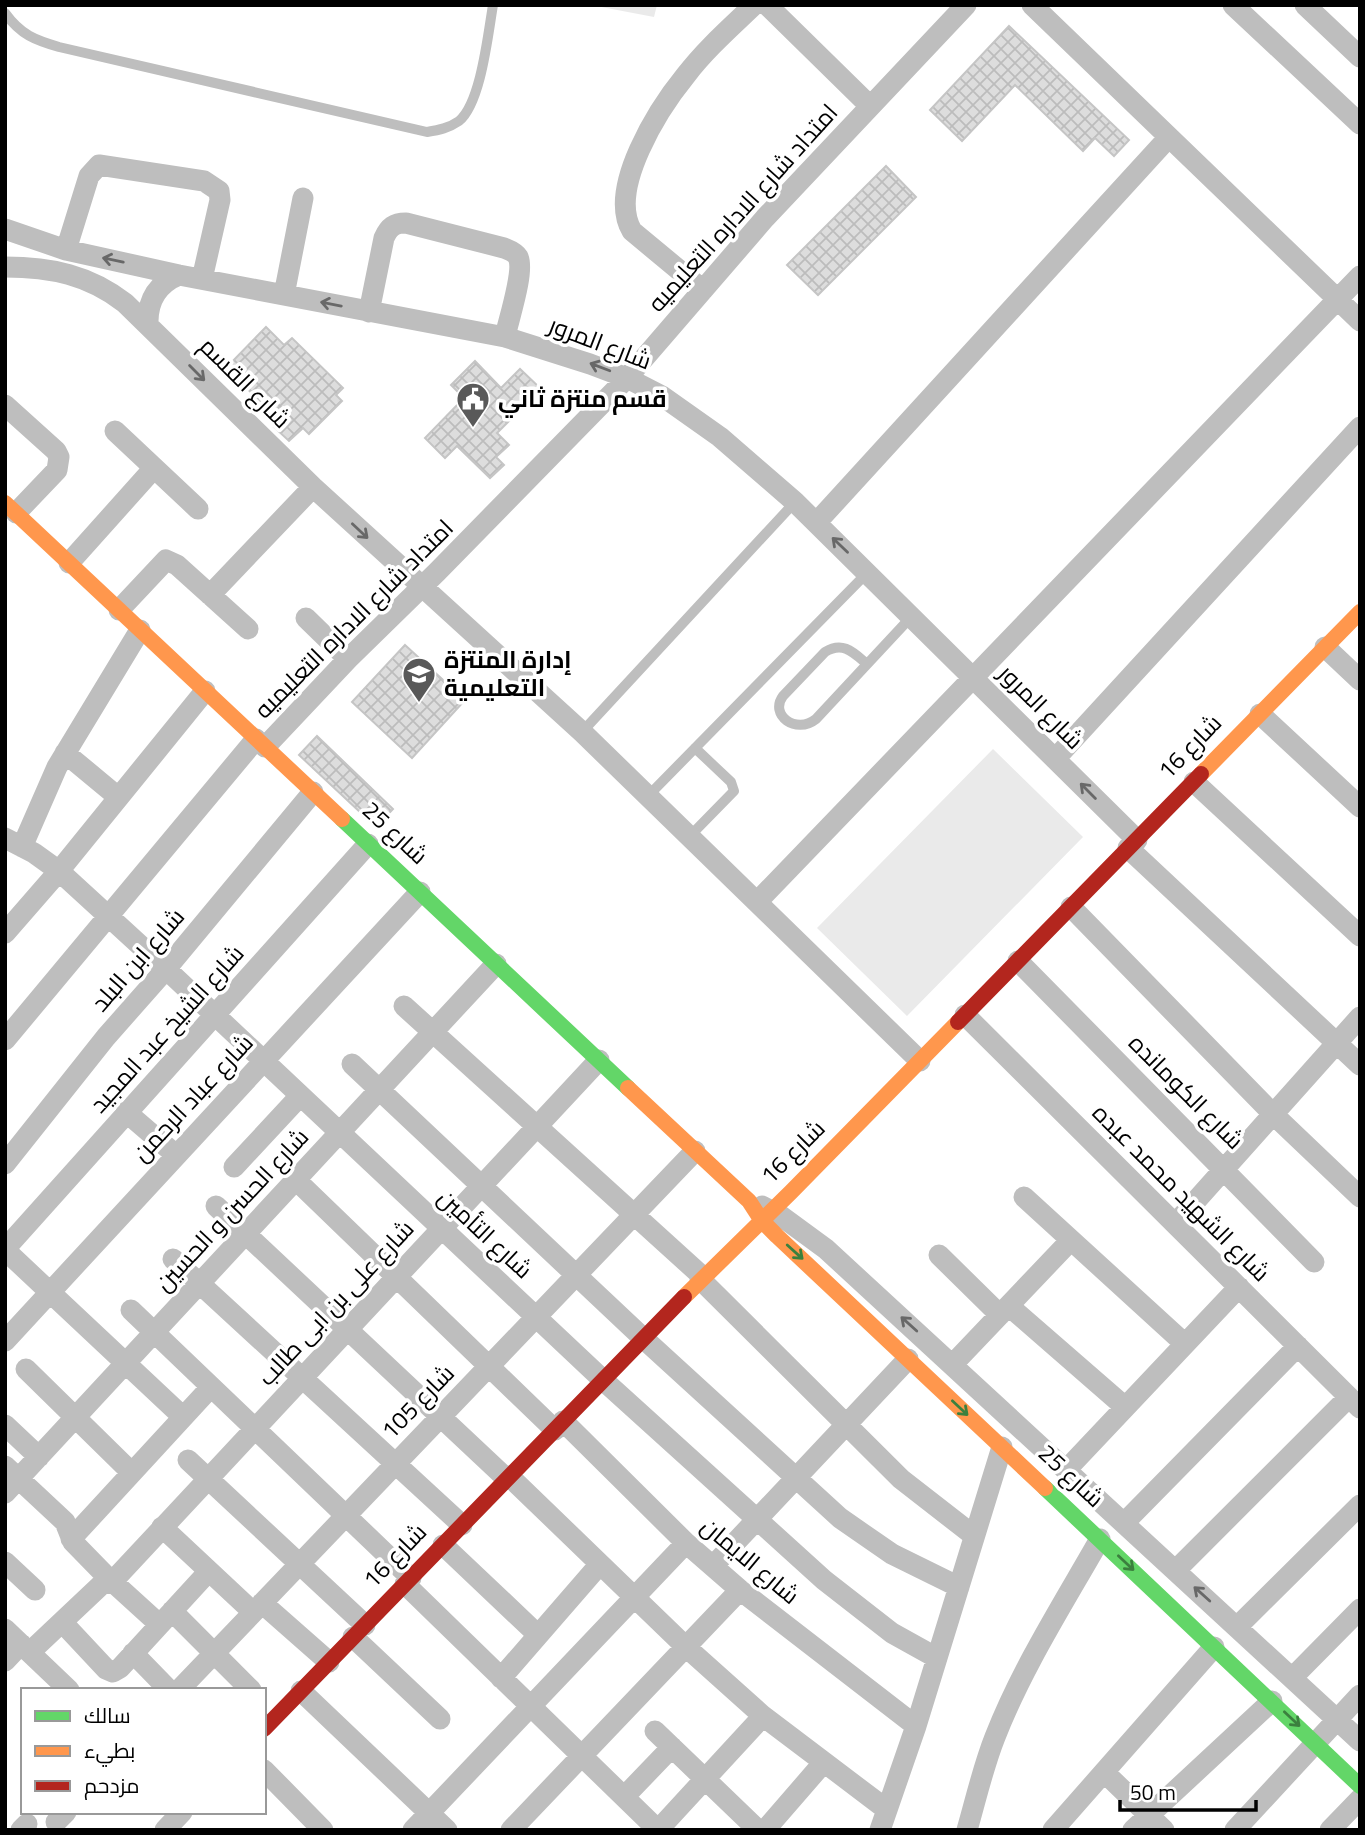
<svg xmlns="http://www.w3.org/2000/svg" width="1365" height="1835" viewBox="0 0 1365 1835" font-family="'Titillium Web',Cairo,sans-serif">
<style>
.green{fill:#eaeaea}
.building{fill:url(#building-cross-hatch);stroke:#c5c5c5;stroke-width:2}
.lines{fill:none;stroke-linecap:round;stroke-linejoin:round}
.lane{stroke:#bebebe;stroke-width:10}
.street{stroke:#bebebe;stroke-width:21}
.fast{stroke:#63d668;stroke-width:16}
.slow{stroke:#ff974d;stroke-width:16}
.jam{stroke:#b3261e;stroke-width:16}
.oneway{stroke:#686868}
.oneway2{stroke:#3b803e}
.labels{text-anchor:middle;stroke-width:7;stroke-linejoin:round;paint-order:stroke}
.street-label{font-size:24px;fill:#000;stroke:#fff}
.poi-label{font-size:24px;font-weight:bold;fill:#000;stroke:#fff;text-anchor:start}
</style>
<defs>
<pattern id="building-cross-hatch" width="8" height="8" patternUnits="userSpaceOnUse" patternTransform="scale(1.75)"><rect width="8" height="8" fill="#ddd"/><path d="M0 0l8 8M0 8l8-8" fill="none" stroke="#bcbcbc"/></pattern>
</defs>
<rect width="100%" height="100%" fill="#fff"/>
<path class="green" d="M591,5H657L654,17Z
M993,749L1083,837L907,1016L817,928Z"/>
<path class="building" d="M1009,26L1129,140L1114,156L1095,138L1083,151L1015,85L962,141L930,110Z
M886,166L916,197L818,295L787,265Z
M266,327L284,345L292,338L343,388L336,395L342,401L309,434L303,428L289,441L274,427L280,421L226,368Z
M475,361L501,388L520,369L541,389L497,433L509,445L496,457L504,465L490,478L457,446L445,458L425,438L464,398L451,385Z
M405,645L465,700L412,758L352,702Z
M317,736L393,809L376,827L299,755Z"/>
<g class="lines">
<path class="lane" d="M5,13C21,35 35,40 59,47L427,132C439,130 449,128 459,121C481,103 488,34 493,5
M867,664C853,652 843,641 825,652L783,696C769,715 796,735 816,719L912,616
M582,732L795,502
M648,796L868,572
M689,837L734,791L731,782L695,748"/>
<path class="street" d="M767,5L870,106
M1032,5L1360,321
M1233,5L1360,124
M1305,5L1360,57
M5,229L66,250L179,275L505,337L590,364L627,378L662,396L720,437L795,502L1137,840
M66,250L89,176L99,165L204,181L219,191L220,200L202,279
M5,267C51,267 89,275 125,303L313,487L582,732L920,1061
M703,290L632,231C607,189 659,108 686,75C706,49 730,28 754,5
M284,295L303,198
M369,312L384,238C389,227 394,223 406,223L504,248C509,250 515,252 518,257C525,271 508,321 505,337
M148,325C147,301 157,284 179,275
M5,405L56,451L59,457L57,470L16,513
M115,431L198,509
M817,522L1169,137
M69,563L154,468
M210,595L313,487
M119,610L166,560L177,565L248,629
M306,618L348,659
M1325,647L1360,680
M1260,714L1360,807
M265,747L348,659L437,572L627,378L765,218L966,5
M65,753L118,797
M1055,759L1360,427
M1194,782L1360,936
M5,838L34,853L59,871L166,969L603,1380L824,1580L892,1633L937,1658
M22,847L57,767L140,630
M1128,848L1360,1065
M757,902L1360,276
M1071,907L1273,1114L1360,1197
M5,933L59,871L205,691
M1018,961L1314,1262
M404,1006L703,1277
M965,1015L1360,1408
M5,1040L256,739
M352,1064L643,1338L840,1518L892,1554L959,1587
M126,1112L176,1155
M5,1164L106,1037L166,969L313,792
M234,1167L300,1096
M296,1180L555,1430
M1024,1197L1185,1344
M216,1206L507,1479
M762,1206L781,1216L826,1249L1360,1741
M1176,1223L1360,1017
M5,1249L368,844
M5,1250L183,1417
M939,1255L1000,1315
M173,1259L462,1525
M700,1279L901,1479L973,1535
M1009,1306L1125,1407
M131,1310L411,1578
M5,1341L420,892
M953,1364L1071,1240
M26,1369L131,1472
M563,1421L686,1543L740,1590L916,1726
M5,1425L39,1457
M188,1460L365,1625
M5,1466L65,1522L73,1542L112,1582L599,1060
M1067,1469L1239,1287
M509,1476L686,1647L763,1716L886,1809
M5,1493L496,964
M1124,1523L1298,1346
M162,1527L253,1612
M71,1539L211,1387
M443,1545L538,1635
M5,1562L35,1590
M713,1566L908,1359
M1176,1570L1349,1397
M405,1584C489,1666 573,1748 658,1830L763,1716
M262,1603L329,1662
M172,1611L251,1690
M62,1622L106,1669L113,1672L120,1668L209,1571
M1238,1626L1360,1505
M5,1629L69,1690
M353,1637L440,1719
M30,1652L101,1585L108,1582L115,1584L159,1624
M133,1653L169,1690
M5,1661L21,1644
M1293,1677L1360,1609
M501,1678L600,1564
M179,1690L695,1151
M301,1691L447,1830
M655,1731L758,1830
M264,1770L323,1830
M1104,1772L1164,1830
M624,1797L672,1747
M56,1822L66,1812
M21,1830L27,1824
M165,1830L182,1812
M413,1830L686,1543
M511,1830L740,1590
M765,1830L824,1762
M880,1830L916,1726L1002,1447
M967,1830C976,1799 983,1767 995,1737C1022,1668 1063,1604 1100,1539
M1053,1830L1214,1647
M1133,1830L1272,1701
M1235,1830L1360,1695
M1330,1830L1360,1799"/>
<path class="fast" d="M342,819L628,1088
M1045,1488L1360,1786"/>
<path class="slow" d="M5,503L342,819
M1201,774L1360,612
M628,1088L749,1201L762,1221L777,1236L1045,1488
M684,1297L791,1192L958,1022"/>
<path class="jam" d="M958,1022L1201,774
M264,1729L684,1297"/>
</g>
<defs><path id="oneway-shaft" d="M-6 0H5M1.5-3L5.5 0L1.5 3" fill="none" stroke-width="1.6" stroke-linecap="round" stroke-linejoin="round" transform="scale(1.75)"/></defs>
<g class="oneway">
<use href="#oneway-shaft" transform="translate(113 260) rotate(-168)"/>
<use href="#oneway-shaft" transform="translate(331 304) rotate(-169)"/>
<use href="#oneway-shaft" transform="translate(600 367) rotate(-159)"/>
<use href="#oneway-shaft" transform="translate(197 373) rotate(45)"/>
<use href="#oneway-shaft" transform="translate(360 531) rotate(43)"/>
<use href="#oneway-shaft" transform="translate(840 545) rotate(-136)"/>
<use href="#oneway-shaft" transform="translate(1088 791) rotate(-135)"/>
<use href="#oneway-shaft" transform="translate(909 1324) rotate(-138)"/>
<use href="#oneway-shaft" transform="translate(1202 1594) rotate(-138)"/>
</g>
<g class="oneway2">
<use href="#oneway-shaft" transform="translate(795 1252) rotate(42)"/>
<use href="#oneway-shaft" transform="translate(960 1408) rotate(43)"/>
<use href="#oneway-shaft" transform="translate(1126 1563) rotate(43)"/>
<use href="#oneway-shaft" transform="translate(1292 1719) rotate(43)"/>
</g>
<defs>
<symbol id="civic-pin" viewBox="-11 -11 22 30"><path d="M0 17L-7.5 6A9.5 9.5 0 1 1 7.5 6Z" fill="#595959" stroke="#fff"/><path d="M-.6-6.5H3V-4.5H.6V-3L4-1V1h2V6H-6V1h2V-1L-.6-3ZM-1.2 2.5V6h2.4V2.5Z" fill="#fff"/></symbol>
<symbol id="school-pin" viewBox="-11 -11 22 30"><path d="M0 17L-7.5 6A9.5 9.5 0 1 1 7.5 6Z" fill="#595959" stroke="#fff"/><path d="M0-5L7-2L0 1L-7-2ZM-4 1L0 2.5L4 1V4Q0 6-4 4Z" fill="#fff"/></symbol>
</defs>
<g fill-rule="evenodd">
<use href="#civic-pin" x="454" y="380" width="38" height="52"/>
<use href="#school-pin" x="400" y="655" width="38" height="52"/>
</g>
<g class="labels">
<g class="street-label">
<text transform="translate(743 208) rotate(-48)" y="8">امتداد شارع الاداره التعليميه</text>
<text transform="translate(600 343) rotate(21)" y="8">شارع المرور</text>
<text transform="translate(245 383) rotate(45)" y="8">شارع القسم</text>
<text transform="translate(354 619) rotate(-45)" y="8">امتداد شارع الاداره التعليميه</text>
<text transform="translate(1041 707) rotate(45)" y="8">شارع المرور</text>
<text transform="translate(1190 747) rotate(-46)" y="8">شارع 16</text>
<text transform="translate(395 833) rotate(43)" y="8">شارع 25</text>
<text transform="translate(138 960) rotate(-49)" y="8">شارع ابن البلد</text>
<text transform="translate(167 1029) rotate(-48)" y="8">شارع الشيخ عبد المجيد</text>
<text transform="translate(1186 1092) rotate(45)" y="8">شارع الكومانده</text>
<text transform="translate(193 1098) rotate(-47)" y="8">شارع عباد الرحمن</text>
<text transform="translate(793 1152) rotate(-45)" y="8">شارع 16</text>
<text transform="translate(1181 1193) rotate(45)" y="8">شارع الشهيد محمد عبده</text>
<text transform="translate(232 1210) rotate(-47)" y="8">شارع الحسن و الحسين</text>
<text transform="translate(485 1234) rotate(43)" y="8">شارع التأمين</text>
<text transform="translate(336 1303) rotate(-47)" y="8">شارع على بن ابى طالب</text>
<text transform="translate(418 1402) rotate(-46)" y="8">شارع 105</text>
<text transform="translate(1071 1476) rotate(43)" y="8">شارع 25</text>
<text transform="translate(395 1556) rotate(-46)" y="8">شارع 16</text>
<text transform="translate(750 1561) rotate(40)" y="8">شارع الايمان</text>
</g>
<g class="poi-label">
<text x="498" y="407">قسم منتزة ثاني</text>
<text x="444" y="668">إدارة المنتزة<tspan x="444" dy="28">التعليمية</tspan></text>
</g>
</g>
<rect width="1365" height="1835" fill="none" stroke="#000000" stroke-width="14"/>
<rect x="21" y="1688" width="245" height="126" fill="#ffffff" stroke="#999999" stroke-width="2"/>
<rect x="35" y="1711" width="35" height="10" fill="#63d668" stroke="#999999" stroke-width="2"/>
<text x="84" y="1723" font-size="21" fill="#000000">سالك</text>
<rect x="35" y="1746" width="35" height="10" fill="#ff974d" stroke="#999999" stroke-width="2"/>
<text x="84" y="1758" font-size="21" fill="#000000">بطيء</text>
<rect x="35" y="1781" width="35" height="10" fill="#b3261e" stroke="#999999" stroke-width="2"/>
<text x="84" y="1793" font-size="21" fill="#000000">مزدحم</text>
<path d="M1120 1800v10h136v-10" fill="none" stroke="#000000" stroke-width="3.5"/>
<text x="1130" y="1800" font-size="21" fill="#000000" stroke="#ffffff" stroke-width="5" paint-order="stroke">50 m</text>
</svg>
